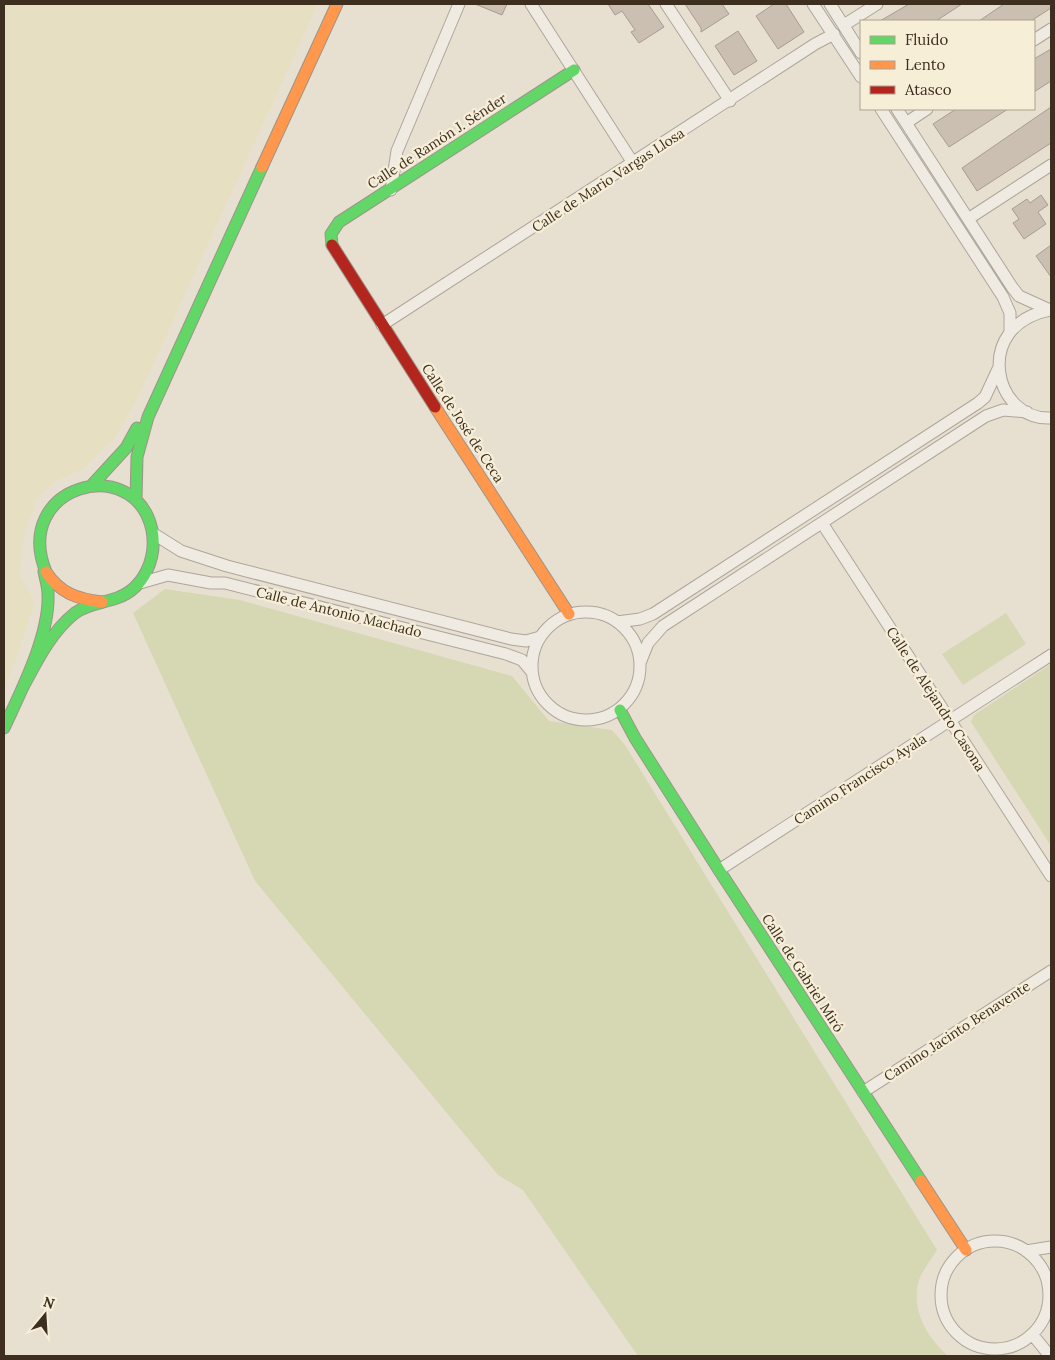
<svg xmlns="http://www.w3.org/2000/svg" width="1055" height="1360" viewBox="0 0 1055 1360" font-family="Lora,serif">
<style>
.farmland{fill:#e6dfc2}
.green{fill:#d6d7b3}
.building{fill:#cbbfb2;stroke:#a89c90}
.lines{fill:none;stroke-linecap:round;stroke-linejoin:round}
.street-casing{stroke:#ada599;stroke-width:13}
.fast-casing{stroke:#9c958a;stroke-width:13}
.slow-casing{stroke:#9c958a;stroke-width:13}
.jam-casing{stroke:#9c958a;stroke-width:13}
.street{stroke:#efebe3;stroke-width:11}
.fast{stroke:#63d668;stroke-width:11}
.slow{stroke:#ff974d;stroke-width:11}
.jam{stroke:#b3261e;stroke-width:11}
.labels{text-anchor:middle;stroke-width:4.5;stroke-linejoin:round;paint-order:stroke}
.street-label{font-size:14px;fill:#3d2e20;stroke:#f7eed8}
</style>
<rect width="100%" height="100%" fill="#e7e0d1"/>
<path class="farmland" d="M4,4H318L137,399L114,439L84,468L54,482L36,500L24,535L20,574L35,603L13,667L4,687Z"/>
<path class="green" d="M165,589L240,600L512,676L549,721L612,730L625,745L937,1250C931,1260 920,1273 918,1284C912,1313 928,1338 948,1356H638L523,1190L498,1175L255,881L133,613Z
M1006,613L1026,644L963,685L942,654Z
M1051,664V846L971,722L974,715Z"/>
<path class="building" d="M475,4H507L502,15Z
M608,4H648L664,27L639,43L631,32L635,30L622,11L615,15Z
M685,4H722L729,14L701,32V28Z
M774,4H786L804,32L778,49L756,16Z
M909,4H962L936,21H880Z
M1004,4H1051V8L1031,21H979Z
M738,31L757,61L734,75L715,46Z
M1051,49V81L1034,92V59Z
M1051,107V143L977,191L962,168Z
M956,109H1008L949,147L933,124Z
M1041,195L1048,205L1038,212L1046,224L1024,239L1013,223L1019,219L1012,209L1027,199L1030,203Z
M1051,245V277L1036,256Z"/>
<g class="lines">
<defs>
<path id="street" d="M531,4L633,163
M666,4L730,101
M813,4L861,77
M830,4L861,53
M844,25L877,4
M1034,40L1051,29
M881,109L1003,297L1010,313V330
M897,109L1012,287L1019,296L1050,310
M906,123L927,109
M391,190L397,151L459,4
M968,219L1051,165
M1050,310C972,325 993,421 1051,418
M382,325L815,44L834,34
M822,523L1051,876
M154,534L181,551L227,566L511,639L526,641L540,637
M140,583L168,575L211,583H225L506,654L522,660L532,672
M532 666a54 54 0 1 1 108 0a54 54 0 1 1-108 0Z
M617,622L640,619L653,614L978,403L985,397L998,369
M640,663L648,643L663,626L986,416L1003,410L1027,412
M719,870L1051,655
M863,1092L1051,971
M941 1295a54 54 0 1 1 108 0a54 54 0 1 1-108 0Z
M1026,1251L1051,1247
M1032,1334L1050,1356"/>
<path id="fast" d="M332,245L331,234L339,222L574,70
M92,485L126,448L137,428
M136,500L137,457L148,417L262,167
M23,687C37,661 51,632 75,613C87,604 103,603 117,598C145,588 157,557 152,530C135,452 11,485 46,572
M620,710L635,738L719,870L921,1181
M4,728C21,691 50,635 48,594C48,586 45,578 44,571"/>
<path id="slow" d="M262,167L337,4
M435,407L569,614
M46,572C60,593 77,599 102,602
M921,1181L966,1250"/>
<path id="jam" d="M332,245L435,407"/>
</defs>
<use href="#street" class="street-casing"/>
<use href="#fast" class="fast-casing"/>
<use href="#slow" class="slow-casing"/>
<use href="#jam" class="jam-casing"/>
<use href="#street" class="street"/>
<use href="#fast" class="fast"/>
<use href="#slow" class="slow"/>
<use href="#jam" class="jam"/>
</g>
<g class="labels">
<g class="street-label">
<text transform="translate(437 141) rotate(-33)" y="5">Calle de Ramón J. Sénder</text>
<text transform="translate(608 180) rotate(-33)" y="5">Calle de Mario Vargas Llosa</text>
<text transform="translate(463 423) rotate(57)" y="5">Calle de José de Ceca</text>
<text transform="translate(339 612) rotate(14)" y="5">Calle de Antonio Machado</text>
<text transform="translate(936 699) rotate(57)" y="5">Calle de Alejandro Casona</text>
<text transform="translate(860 779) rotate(-33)" y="5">Camino Francisco Ayala</text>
<text transform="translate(803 973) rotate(57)" y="5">Calle de Gabriel Miró</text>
<text transform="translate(957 1031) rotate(-33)" y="5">Camino Jacinto Benavente</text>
</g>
</g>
<rect width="1055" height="1360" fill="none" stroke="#3d2e20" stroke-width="10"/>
<rect x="860" y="20" width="175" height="90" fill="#f7eed8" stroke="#ada18e"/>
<rect x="870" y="36" width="25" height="8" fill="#63d668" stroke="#ada18e"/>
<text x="905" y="45" font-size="15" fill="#3d2e20">Fluido</text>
<rect x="870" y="61" width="25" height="8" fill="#ff974d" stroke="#ada18e"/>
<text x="905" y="70" font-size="15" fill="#3d2e20">Lento</text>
<rect x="870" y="86" width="25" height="8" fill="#b3261e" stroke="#ada18e"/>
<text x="905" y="95" font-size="15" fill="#3d2e20">Atasco</text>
<g transform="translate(45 1315) rotate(18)" stroke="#f7eed8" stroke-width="4" paint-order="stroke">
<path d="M0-4L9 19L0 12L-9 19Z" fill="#3d2e20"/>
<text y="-8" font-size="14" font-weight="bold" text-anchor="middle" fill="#3d2e20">N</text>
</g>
</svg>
